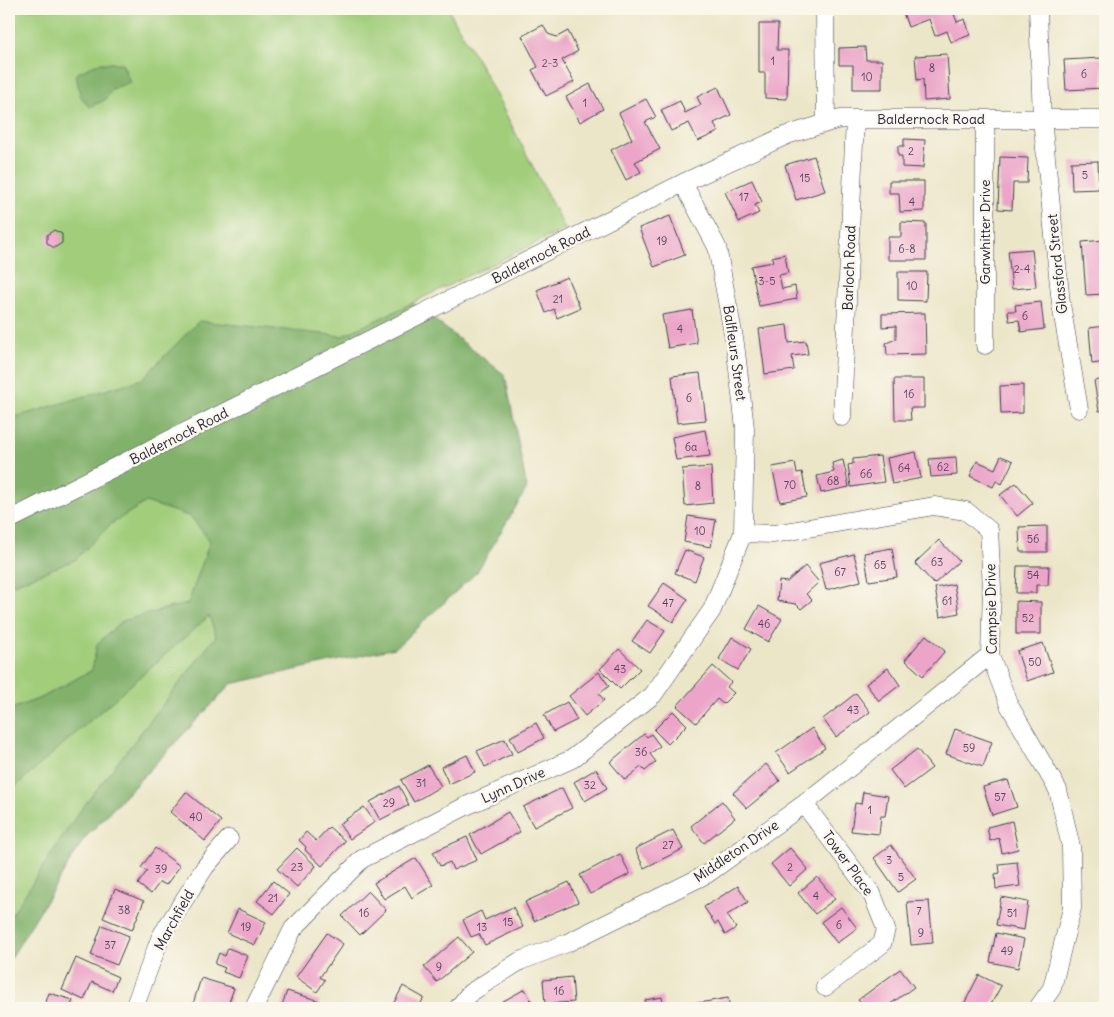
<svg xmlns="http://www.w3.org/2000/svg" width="1114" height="1017" viewBox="0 0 1114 1017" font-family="Delius,sans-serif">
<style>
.green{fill:#a2ce7b;stroke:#62785b}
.forest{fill:#81b16b;stroke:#526a53}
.building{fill:#eca5c9}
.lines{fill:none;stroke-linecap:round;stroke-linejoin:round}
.minor-casing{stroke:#403f50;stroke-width:19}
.minor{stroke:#fff;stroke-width:18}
.labels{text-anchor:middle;stroke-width:5;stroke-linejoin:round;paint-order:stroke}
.number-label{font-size:11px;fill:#54435e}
.street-label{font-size:14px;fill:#22223b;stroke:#fbf7ec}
</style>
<rect width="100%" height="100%" fill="#fbf7ec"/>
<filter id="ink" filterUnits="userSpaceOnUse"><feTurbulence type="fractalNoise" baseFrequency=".02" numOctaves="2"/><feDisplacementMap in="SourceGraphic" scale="10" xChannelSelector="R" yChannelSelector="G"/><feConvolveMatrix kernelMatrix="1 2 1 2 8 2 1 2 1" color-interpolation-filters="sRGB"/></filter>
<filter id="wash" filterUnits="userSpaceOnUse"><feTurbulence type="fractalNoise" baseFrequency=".0096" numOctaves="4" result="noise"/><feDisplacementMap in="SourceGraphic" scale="20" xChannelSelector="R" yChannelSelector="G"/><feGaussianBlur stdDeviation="1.12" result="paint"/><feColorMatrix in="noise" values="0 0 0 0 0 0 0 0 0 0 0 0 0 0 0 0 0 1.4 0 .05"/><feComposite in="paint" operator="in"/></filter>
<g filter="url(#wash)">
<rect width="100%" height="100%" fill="#ece6c9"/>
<path class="green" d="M9,9H448L483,70L565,229L313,351L191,517L210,541L189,604L210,616L231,684L84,839L9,961Z"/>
<path class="forest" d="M99,63H122L130,82L112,89L105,100L89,107L80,95L76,74Z
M413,303L505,375L527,488L477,572L395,648L231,684L84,839L9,961V919L76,816L216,636L209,616L9,792V710L43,697L92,670L97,644L122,621L172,607L188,604L210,541L191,517L146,502L111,524L75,560L9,586V419L142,379L199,321L342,336Z"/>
<g id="blocks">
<path class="building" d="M760,9H792V13L760,12Z
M902,9H952L957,22L965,19L970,35L951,42L947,31L935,36L929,19L908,27Z
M759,24H778L777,50H788L787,99L765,98V73H759Z
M543,25L548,34L557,37L568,31L578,51L562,60L574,82L546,96L532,70L538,67L522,36Z
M865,47L866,60H882V89H853V65H839V48Z
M947,54L950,99L924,101L923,79L917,80L915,56Z
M1102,58L1103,88L1066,90L1064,60Z
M590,84L603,109L580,122L566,97Z
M718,87L731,115L714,123L718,132L698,141L689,123L671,131L661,110L680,101L685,113L701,105L697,97Z
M646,99L656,117L645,122L660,149L635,162L641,172L626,180L611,150L632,139L619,113Z
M904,139L925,140L923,168L902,167V156H898V146H904Z
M814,156L825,191L796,200L785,165Z
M1000,157L1028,158L1027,183H1013L1012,210L998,209Z
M1098,161L1099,189L1072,190L1071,162Z
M752,180L762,202L755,205L759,213L739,222L725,192Z
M889,181H924V211L900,212L899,193H889Z
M670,216L685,255L654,267L639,228Z
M901,222L926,223V260H888V237H901Z
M54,230L62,234V243L54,248L47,243V235Z
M1105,240V294L1086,295L1082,242Z
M1032,249L1036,287L1012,289L1008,251Z
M785,254L788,273L779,275L782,289L795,286L797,299L759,306L751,266L773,262L772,257Z
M898,272H927L926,301L898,300Z
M567,277L580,308L557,318L554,309L546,313L537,290Z
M1041,302L1044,329L1021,332L1019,320L1009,321L1008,311H1016L1015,305Z
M692,310L697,343L668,348L662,315Z
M925,313L926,354L887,355L886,343L896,339V326L882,327V314Z
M787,325L789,343L806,341L808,354L792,356L794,370L765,374L759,329Z
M1105,326V362L1092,364L1089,328Z
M700,373L706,420L677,423L672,376Z
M894,379H924V408H910L911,420H895Z
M1105,379V410L1099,411L1094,381Z
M1023,385V413L1001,414L1000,386Z
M705,430L710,456L676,460L672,437Z
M916,452L921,478L892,484L887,458Z
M880,456L884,482L851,487L848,465L853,464V459Z
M1001,456L1013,461L1002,484L996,481L993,487L970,476L977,461L995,469Z
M956,457L957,475L931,477L929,459Z
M843,460L849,487L821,493L817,476L834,472L832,463Z
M795,463L797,473L802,472L807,497L780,502L772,467Z
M711,467L713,503L685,506L682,469Z
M1016,483L1033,503L1017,516L1000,495Z
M688,516L716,520L711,547L684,542Z
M1047,526V552H1020L1019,527Z
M939,540L959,561L934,584L915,563Z
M892,548L897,577L869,581L864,553Z
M685,550L704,557L695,581L675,573Z
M854,554L861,581L826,590L819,563Z
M805,566L819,582L806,594L812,600L801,609L796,604L777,601L779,581L787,582Z
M1017,566H1049L1048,585H1036V593H1016Z
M664,583L688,599L673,622L648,606Z
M954,584L959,613L940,617L935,588Z
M1016,601L1041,602V634H1016Z
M759,606L782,619L768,642L746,629Z
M647,620L665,631L650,653L632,641Z
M926,635L945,651L923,676L905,660Z
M732,637L751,649L738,670L719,659Z
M1043,643L1053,672L1027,681L1017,651Z
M619,649L640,669L620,689L600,669Z
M713,666L731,682L727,687L734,693L723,704L717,699L696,723L677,706Z
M888,668L900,685L879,701L866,684Z
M599,672L609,686L599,694L604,700L585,716L569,696Z
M856,693L870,712L836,737L823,719Z
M567,702L577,720L553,732L544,715Z
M673,711L687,725L668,744L654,730Z
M536,723L544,738L518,752L510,737Z
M812,728L825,748L790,772L776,753Z
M955,729L992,742L983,767L946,754Z
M644,734L647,737L651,734L660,746L650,754L656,762L645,771L641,767L625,780L610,762Z
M505,739L512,754L485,767L477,751Z
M917,749L932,768L904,789L890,770Z
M467,755L475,772L449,784L441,767Z
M766,764L780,781L747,808L733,793Z
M428,765L441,786L414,802L401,780Z
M596,769L607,788L585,801L574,782Z
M1008,780L1017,807L992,815L983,787Z
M399,786L409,805L380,820L370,802Z
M562,788L572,808L534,827L523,807Z
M186,792L221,821L205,841L170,812Z
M863,792L888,796L885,816H881L879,834L851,831L855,803L861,804Z
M722,801L735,818L704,843L691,826Z
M364,807L375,822L350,839L339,824Z
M508,812L520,832L481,854L470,835Z
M1012,821L1018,849L1002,853L999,838L990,841L987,827Z
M329,827L345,841L322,866L305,850L306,847L299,840L306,832L316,841Z
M673,830L683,849L644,868L635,849Z
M467,837L477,860L453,870L450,862L440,866L433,852Z
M891,845L916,879L898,892L874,858Z
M155,848L180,866L166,885L160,882L151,894L138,884L147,871L141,868Z
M297,848L316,866L297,887L277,869Z
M790,848L808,869L789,886L771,864Z
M620,854L630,874L590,894L580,875Z
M416,858L433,885L412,898L405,886L384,899L374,883Z
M1017,862L1020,886L996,889L995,874L1000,873L999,864Z
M817,877L835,899L815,914L798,893Z
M273,881L289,894L274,914L257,901Z
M569,882L578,902L534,921L525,902Z
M738,886L748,902L727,915L736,928L725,935L718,922L715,924L704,907Z
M115,889L144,901L132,930L103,918Z
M368,891L386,910L360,935L342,916Z
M1001,897L1028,902L1024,930L996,925Z
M929,901L933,943L911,945L907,902Z
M513,907L523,927L485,945L479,934L471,937L463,920L481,911L485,920Z
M841,907L857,928L837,943L821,922Z
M238,909L266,922L255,945L227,933Z
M102,925L129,936L117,965L91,955Z
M327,933L343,944L320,977L325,980L317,992L296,977Z
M996,933L1024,939L1018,968L990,962Z
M459,937L472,952L437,982L424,967Z
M228,948L248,956L239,978L223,972L225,968L215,964L219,953L225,956Z
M76,958L118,977L112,991L92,982L84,1000L62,990Z
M900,969L914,987L885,1008H865L858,1000Z
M979,975L1001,986L989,1008H962Z
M572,977L574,1002L545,1004L543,980Z
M201,978L234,988L227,1008H206L193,1004Z
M403,986L424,998L418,1008H391Z
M525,989L534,1006L531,1008H500L498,1004Z
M287,991L320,1001L317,1008H281Z
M49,993L73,1000L70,1008H44Z
M662,997L664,1008H646L645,1000Z
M728,998L730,1008H693V1004Z"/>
</g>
</g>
<g filter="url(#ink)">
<use href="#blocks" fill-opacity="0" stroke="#403f50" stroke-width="1"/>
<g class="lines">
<defs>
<path id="minor" d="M825,9L826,122
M1038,9L1042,119L1061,304L1079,409
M985,345V119
M842,417L855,119
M9,520L683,183L787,135L840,119H1105
M743,533L774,534L934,506L966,511L989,530L992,589L990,655L1009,705L1058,790L1071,847L1072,908L1052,988L1038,1008
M804,804L872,894L886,929L882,944L825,987
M134,1008L161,936L205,867L229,839
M254,1008L293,929L362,859L466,806L572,759L653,695L712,610L743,533L745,428L735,344L717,247L683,183
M458,1008L470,993L520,961L567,943L707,874L804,804L990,655"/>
</defs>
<use href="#minor" class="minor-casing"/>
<use href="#minor" class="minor"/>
</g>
</g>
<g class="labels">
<g class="number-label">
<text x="773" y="65">1</text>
<text x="550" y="67">2-3</text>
<text x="932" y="72">8</text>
<text x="1084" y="78">6</text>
<text x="867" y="81">10</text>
<text x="585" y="107">1</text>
<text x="911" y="155">2</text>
<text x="1085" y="179">5</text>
<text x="805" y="182">15</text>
<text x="744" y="201">17</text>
<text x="912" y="206">4</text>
<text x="662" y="245">19</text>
<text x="907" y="253">6-8</text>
<text x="1022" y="273">2-4</text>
<text x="767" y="285">3-5</text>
<text x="912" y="290">10</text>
<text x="558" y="303">21</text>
<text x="1025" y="320">6</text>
<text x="680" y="333">4</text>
<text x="909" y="398">16</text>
<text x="689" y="402">6</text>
<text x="691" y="451">6a</text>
<text x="943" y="471">62</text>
<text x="904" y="472">64</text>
<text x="866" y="478">66</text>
<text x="833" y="485">68</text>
<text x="790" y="489">70</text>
<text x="698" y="490">8</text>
<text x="700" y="535">10</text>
<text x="1033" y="543">56</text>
<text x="937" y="566">63</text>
<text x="880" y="569">65</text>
<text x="840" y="576">67</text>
<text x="1033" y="579">54</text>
<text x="947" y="605">61</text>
<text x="668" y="607">47</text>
<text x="1028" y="622">52</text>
<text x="764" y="628">46</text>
<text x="1035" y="666">50</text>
<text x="620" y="673">43</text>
<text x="853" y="714">43</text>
<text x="969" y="752">59</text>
<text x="641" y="756">36</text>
<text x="421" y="787">31</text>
<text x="590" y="789">32</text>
<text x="1000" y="801">57</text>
<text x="389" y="807">29</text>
<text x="870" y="814">1</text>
<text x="196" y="821">40</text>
<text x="668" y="849">27</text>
<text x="889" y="864">3</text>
<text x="297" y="871">23</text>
<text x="790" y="871">2</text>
<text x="161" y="873">39</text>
<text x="901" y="881">5</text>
<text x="816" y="900">4</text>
<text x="273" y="902">21</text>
<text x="124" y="914">38</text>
<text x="919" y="915">7</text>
<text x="364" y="917">16</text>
<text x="1012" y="917">51</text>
<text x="508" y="926">15</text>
<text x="839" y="929">6</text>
<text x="246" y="931">19</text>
<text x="482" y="931">13</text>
<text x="921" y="937">9</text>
<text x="110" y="949">37</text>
<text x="1007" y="955">49</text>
<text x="439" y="971">9</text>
<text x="559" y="995">16</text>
</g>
<g class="street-label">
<text x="931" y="124">Baldernock Road</text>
<text transform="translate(985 232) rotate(-90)" y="5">Garwhitter Drive</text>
<text transform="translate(541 255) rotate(-27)" y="5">Baldernock Road</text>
<text transform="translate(1057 264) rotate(-96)" y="5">Glassford Street</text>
<text transform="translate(849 268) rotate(-88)" y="5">Barloch Road</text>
<text transform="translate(735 353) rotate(82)" y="5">Balfleurs Street</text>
<text transform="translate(179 436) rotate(-27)" y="5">Baldernock Road</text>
<text transform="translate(991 609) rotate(-91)" y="5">Campsie Drive</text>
<text transform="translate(513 785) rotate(-24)" y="5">Lynn Drive</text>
<text transform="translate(736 851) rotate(-34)" y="5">Middleton Drive</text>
<text transform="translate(848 863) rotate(54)" y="5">Tower Place</text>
<text transform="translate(174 920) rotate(-61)" y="5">Marchfield</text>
</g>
</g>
<rect width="1114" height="1017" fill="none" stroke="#fbf7ec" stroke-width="30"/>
</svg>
